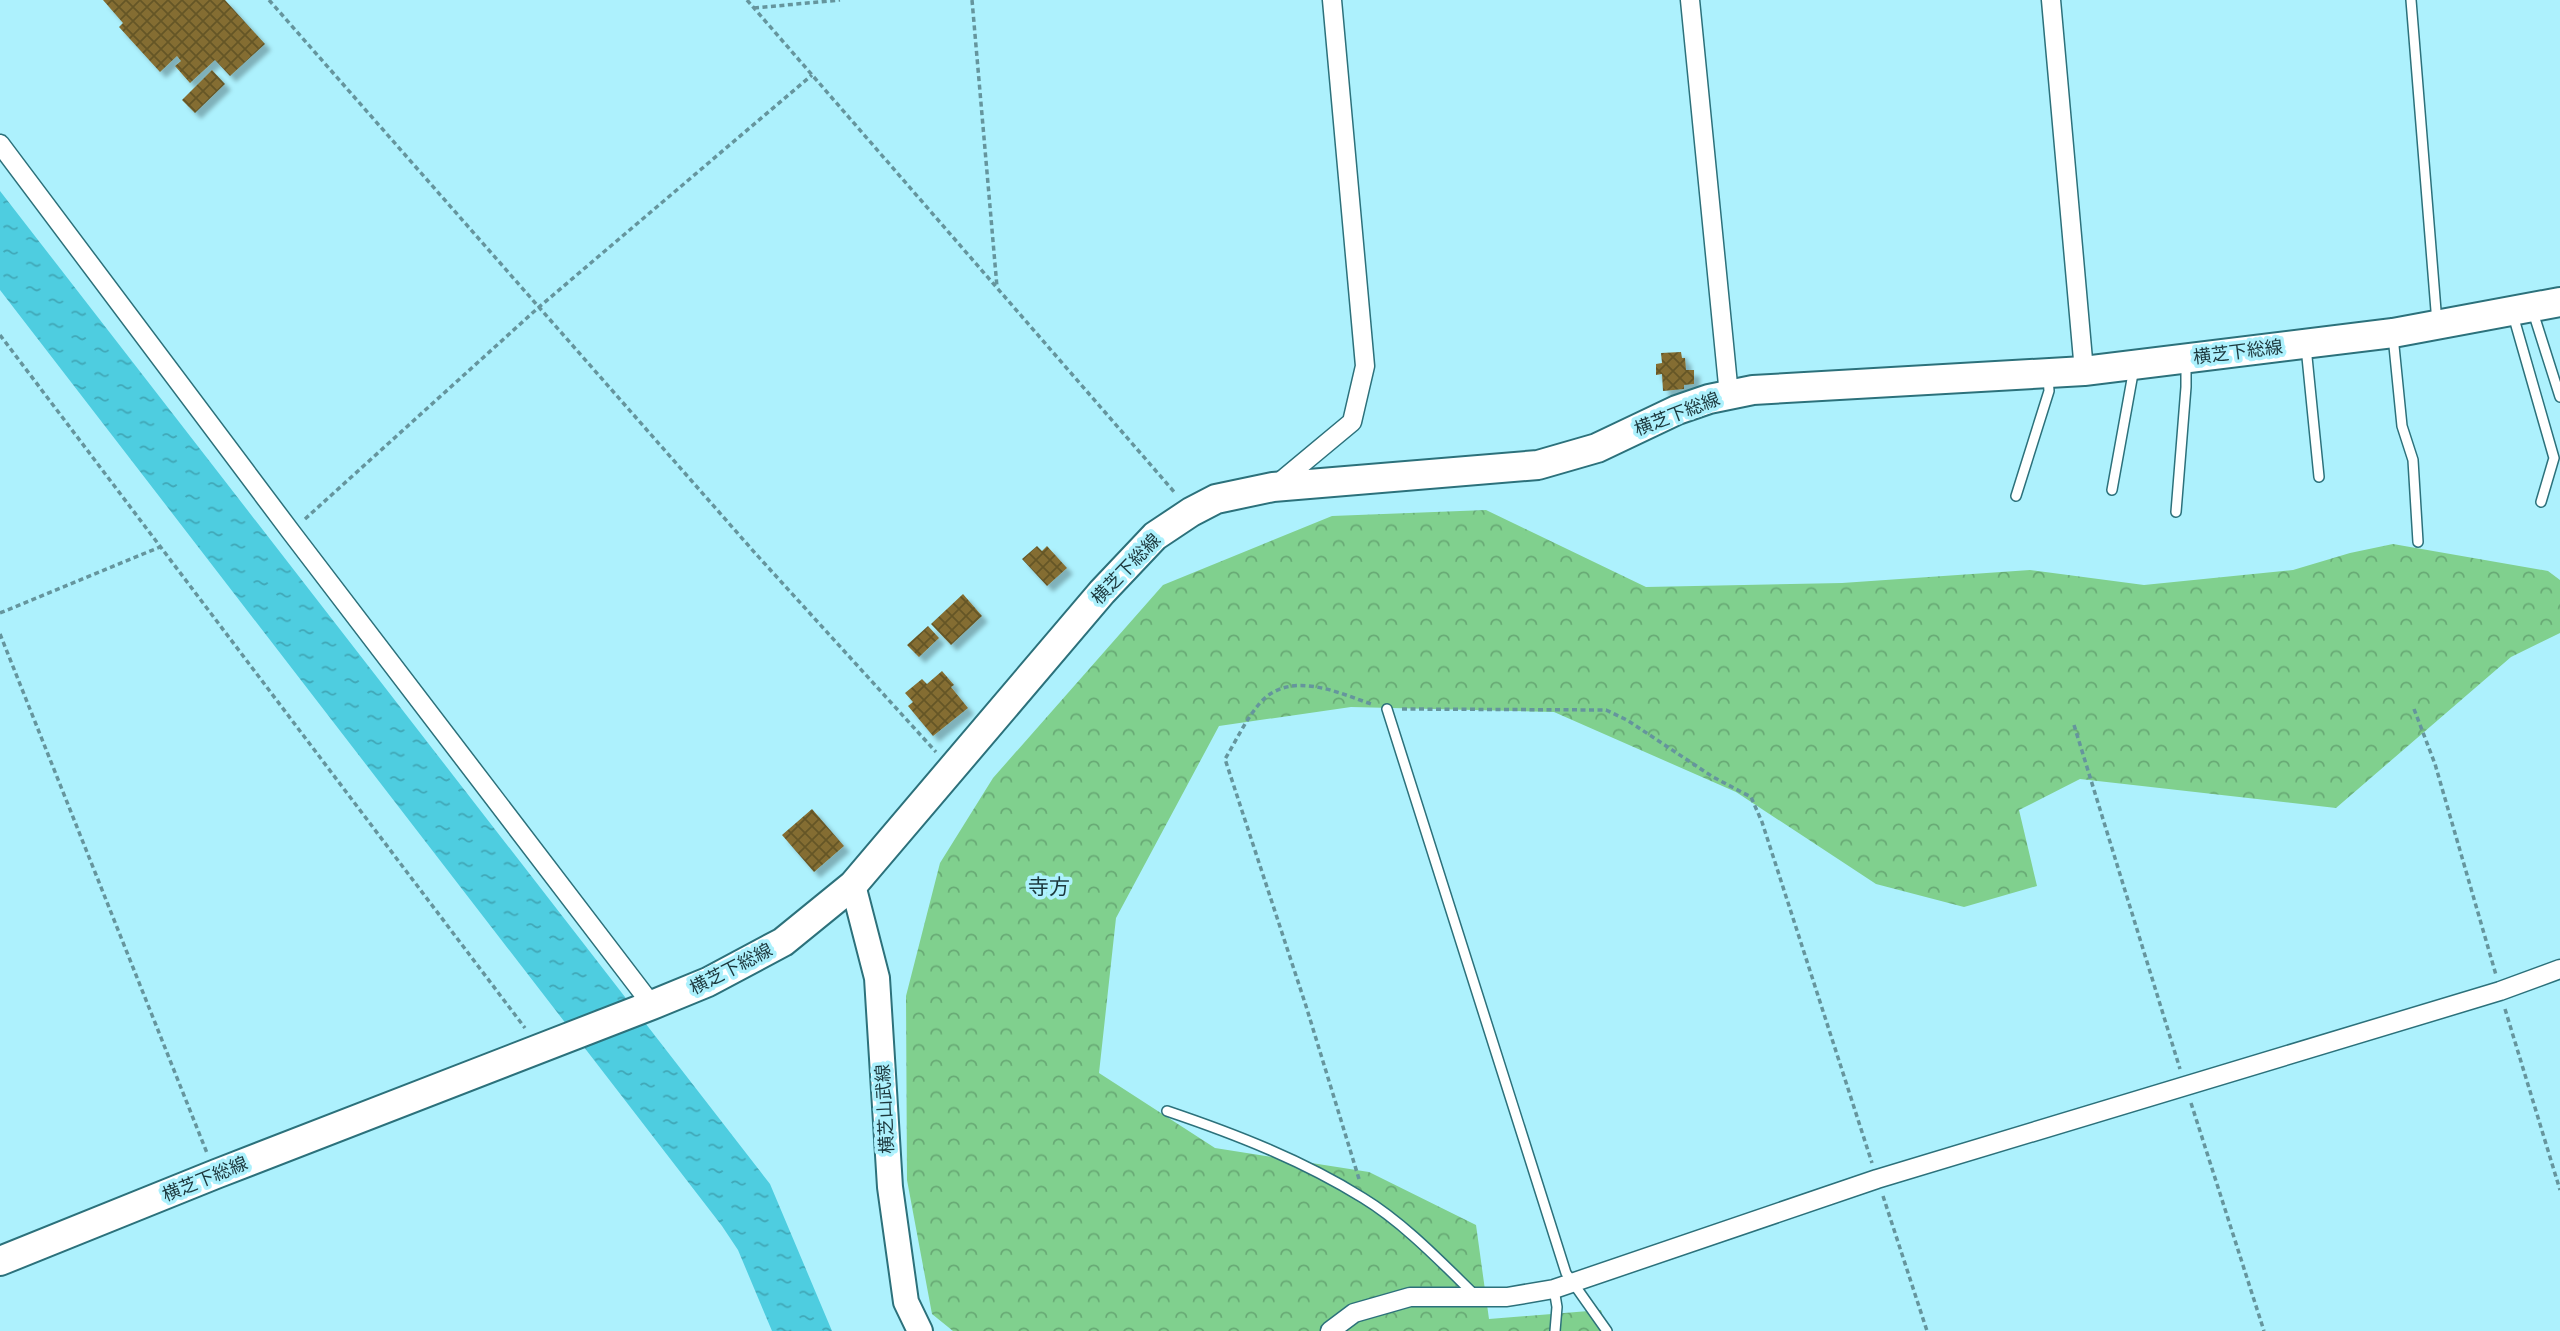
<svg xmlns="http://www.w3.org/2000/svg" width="2560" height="1331" viewBox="0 0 2560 1331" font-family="'PT Sans Narrow','Noto Sans JP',sans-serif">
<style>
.forest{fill:url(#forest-crowns)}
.water{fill:url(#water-ripples)}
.building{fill:url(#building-cross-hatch);filter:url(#shadow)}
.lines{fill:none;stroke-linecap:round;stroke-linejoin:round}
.service-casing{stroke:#2c717b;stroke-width:12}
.minor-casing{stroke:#2c717b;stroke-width:21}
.secondary-casing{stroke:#2c717b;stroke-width:28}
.primary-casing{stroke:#2c717b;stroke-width:32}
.path{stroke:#65959d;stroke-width:3.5;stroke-dasharray:5 3.5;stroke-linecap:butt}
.service{stroke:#fff;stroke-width:9}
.minor{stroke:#fff;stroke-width:18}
.secondary{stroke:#fff;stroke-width:24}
.primary{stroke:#fff;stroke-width:28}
.labels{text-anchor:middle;stroke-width:7;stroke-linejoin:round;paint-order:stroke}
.street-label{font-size:18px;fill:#1c383d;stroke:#adf1fd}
.quarter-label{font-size:21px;fill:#1c383d;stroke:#adf1fd}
</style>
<defs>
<pattern id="forest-crowns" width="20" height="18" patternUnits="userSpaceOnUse" patternTransform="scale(1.75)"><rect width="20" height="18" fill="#80d08e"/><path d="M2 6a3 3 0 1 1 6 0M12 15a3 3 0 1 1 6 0" fill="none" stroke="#68aa75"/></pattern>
<pattern id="water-ripples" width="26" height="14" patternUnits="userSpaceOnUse" patternTransform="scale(1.75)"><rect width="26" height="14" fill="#4ecde0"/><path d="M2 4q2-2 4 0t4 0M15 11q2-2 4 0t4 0" fill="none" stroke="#40a7b7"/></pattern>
<pattern id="building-cross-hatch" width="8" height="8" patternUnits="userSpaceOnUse" patternTransform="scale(1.75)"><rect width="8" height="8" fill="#846d30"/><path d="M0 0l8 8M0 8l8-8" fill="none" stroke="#655628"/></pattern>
<filter id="shadow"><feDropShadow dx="6" dy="6" stdDeviation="2" flood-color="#0004"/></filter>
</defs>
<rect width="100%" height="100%" fill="#adf1fd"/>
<path class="forest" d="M1486,510L1646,587L1842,583L2030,570L2144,585L2293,570L2350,553L2393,544L2548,571L2560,580V633L2511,657L2336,808L2080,779L2019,810L2037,886L1964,907L1876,884L1736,792L1554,712L1351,707L1219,726L1116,918L1099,1073L1215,1148L1369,1172L1476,1225L1489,1319L1601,1310L1606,1331H953L932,1314L907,1180L906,996L940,863L993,778L1163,585L1332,516Z"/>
<path class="water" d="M0,191L770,1184L832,1331H772L738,1250L722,1226L0,290Z"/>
<path class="building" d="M103,0H225L265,44L230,76L215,60L190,83L175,66L181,61L177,56L160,72L119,27L123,23Z
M212,70L225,84L195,113L182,100Z
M1681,352L1682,358H1685L1686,370H1694V384L1684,385V389L1663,391L1662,374L1656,375V364L1662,363L1661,353Z
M1037,546L1042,551L1047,546L1067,568L1047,586L1022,559Z
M963,594L982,616L951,645L931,624Z
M928,626L939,638L919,657L907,645Z
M942,671L954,685L951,687L968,708L933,736L908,706L913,702L905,693L922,679L927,684Z
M812,809L844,846L814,872L782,835Z"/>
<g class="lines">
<defs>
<path id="service" d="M2411,0L2437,323
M2533,312L2560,397
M2513,315L2554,458L2541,502
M2393,336L2402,426L2413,460L2418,542
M2306,347L2319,477
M2112,490L2134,368
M2016,496L2049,391L2048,377
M2176,512L2186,387V361
M1387,709L1566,1273L1607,1331
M1167,1111C1235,1134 1302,1160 1363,1198C1404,1223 1442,1263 1476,1296
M1554,1289L1557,1307L1555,1331"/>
<path id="minor" d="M1690,0L1729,395
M2051,0L2084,371
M0,144L291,532L652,1005
M1275,486L1352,422L1365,366L1332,0
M1330,1331L1354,1313L1410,1297H1507L1554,1289L1877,1179L2500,991L2560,969"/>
<path id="secondary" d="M853,885L877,978L890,1187L906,1302L920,1331"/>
<path id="primary" d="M0,1261L216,1174L652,1005L708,982L783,942L853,885L1102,592L1155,536L1191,512L1216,499L1273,487L1538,465L1597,448L1677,410L1709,399L1753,390L2084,371L2393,333L2560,302"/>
</defs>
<use href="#service" class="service-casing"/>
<use href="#minor" class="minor-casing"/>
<use href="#secondary" class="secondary-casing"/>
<use href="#primary" class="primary-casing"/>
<path class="path" d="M269,0L755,553L936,752
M747,0L1176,494
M972,0L997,287
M754,8L840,0
M0,335L525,1028
M305,519L539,307L812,75
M0,613L160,547
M0,634L207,1153
M1402,709L1606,710L1627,720L1713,777L1751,797L1762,822L1872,1163
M2414,709L2435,764L2496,975
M2074,725L2180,1069
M2505,1009L2560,1190
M2191,1103L2264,1331
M1359,1179L1306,1006L1225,759C1236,741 1246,719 1260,703C1290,669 1339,693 1374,705
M1883,1196L1927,1331"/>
<use href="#service" class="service"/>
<use href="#minor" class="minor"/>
<use href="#secondary" class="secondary"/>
<use href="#primary" class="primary"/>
</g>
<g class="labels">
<g class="street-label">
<text transform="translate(2238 352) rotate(-7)" y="6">横芝下総線</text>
<text transform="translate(1677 414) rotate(-21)" y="6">横芝下総線</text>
<text transform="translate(1126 569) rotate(-46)" y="6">横芝下総線</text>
<text transform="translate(731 969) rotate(-27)" y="6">横芝下総線</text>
<text transform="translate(885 1109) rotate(-93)" y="6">横芝山武線</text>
<text transform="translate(205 1179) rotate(-22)" y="6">横芝下総線</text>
</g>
<g class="quarter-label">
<text x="1049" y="894">寺方</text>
</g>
</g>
</svg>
